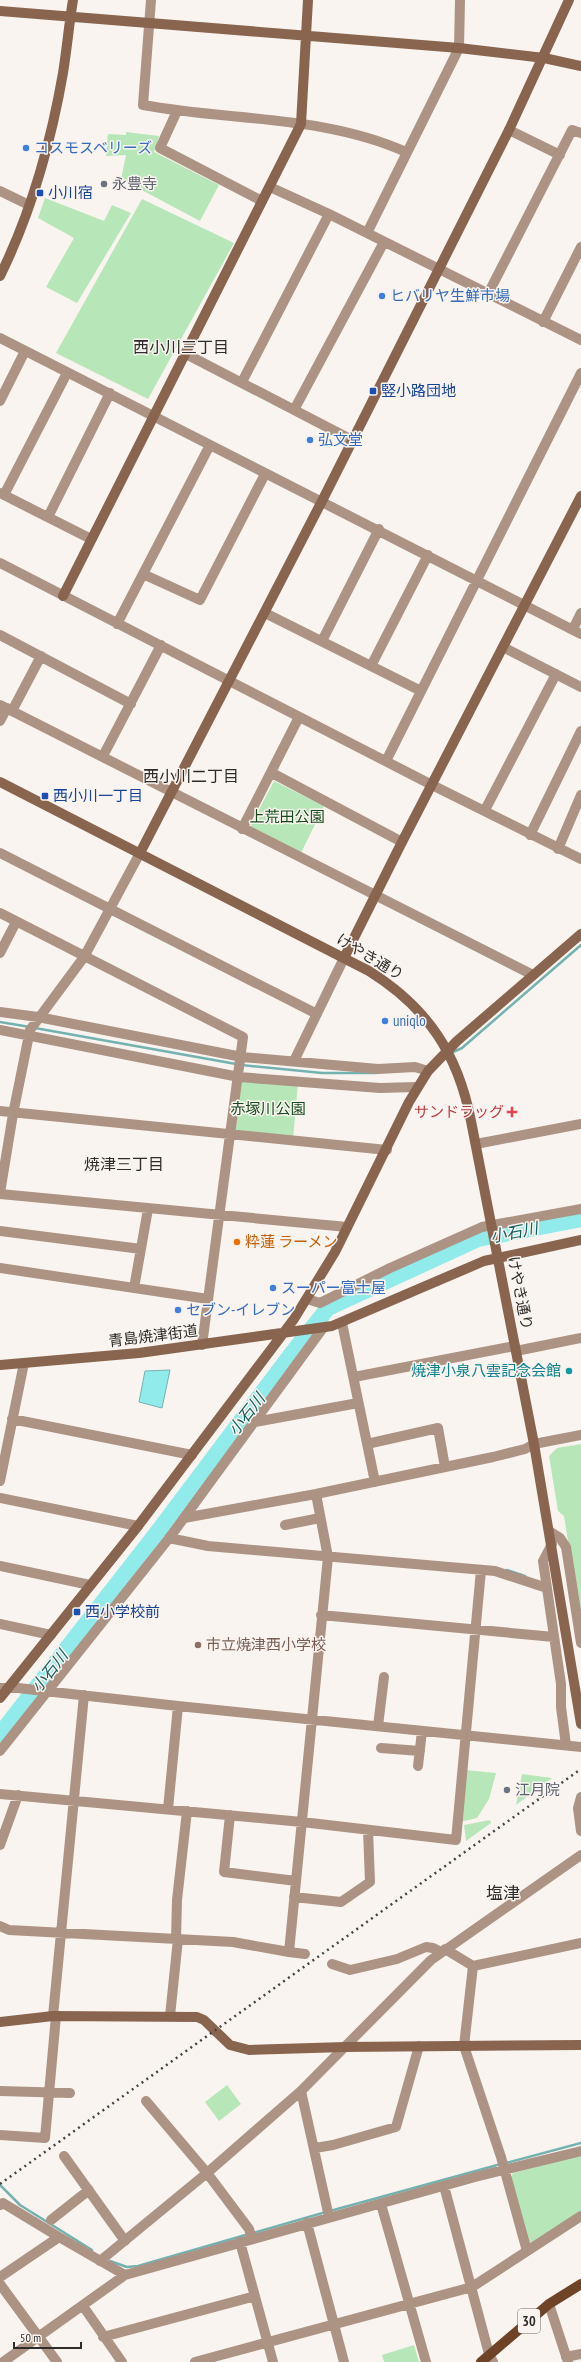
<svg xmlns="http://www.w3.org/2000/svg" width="581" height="2362" viewBox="0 0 581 2362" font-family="'PT Sans Narrow','Noto Sans JP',sans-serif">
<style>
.green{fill:#b7e7b8}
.water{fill:#92ebeb;stroke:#74b2b1}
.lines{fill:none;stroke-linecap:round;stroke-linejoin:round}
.stream{stroke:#74b2b1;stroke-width:2.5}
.river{stroke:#92ebeb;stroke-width:16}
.street{stroke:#ad9384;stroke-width:10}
.secondary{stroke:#89644f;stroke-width:10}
.primary{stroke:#6e4328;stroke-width:10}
.rail{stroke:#454341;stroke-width:2.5;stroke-dasharray:2 4;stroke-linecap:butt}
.shop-dot{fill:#3f7fe0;stroke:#f9f4ef;stroke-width:1.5}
.worship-dot{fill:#6b7280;stroke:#f9f4ef;stroke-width:1.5}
.transit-dot{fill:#1a4fb4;stroke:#f9f4ef;stroke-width:1.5}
.health-dot{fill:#e0444e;stroke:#f9f4ef;stroke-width:1.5}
.food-dot{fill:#e8710a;stroke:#f9f4ef;stroke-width:1.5}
.culture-dot{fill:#0f9aa8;stroke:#f9f4ef;stroke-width:1.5}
.education-dot{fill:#8d6e63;stroke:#f9f4ef;stroke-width:1.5}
.labels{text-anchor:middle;stroke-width:3;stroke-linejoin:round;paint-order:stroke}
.shield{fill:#f9f4ef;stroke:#6b6865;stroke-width:1}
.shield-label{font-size:14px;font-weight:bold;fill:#2e2c2a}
.shop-label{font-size:15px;fill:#366cbe;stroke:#f9f4ef;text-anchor:start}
.worship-label{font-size:15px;fill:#5b616d;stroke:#f9f4ef;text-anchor:start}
.transit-label{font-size:15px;fill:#164399;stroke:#f9f4ef;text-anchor:start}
.park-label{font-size:15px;fill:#15491b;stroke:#f9f4ef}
.street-label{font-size:15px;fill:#2e2c2a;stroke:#f9f4ef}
.health-label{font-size:15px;fill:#be3a42;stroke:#f9f4ef;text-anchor:end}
.food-label{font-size:15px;fill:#c56008;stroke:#f9f4ef;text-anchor:start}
.culture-label{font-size:15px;fill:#0d838f;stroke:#f9f4ef;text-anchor:end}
.education-label{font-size:15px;fill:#785e54;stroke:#f9f4ef;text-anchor:start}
.neighbourhood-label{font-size:16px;fill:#2e2c2a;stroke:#f9f4ef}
.water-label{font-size:16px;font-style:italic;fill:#166061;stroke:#f9f4ef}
.quarter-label{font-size:17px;fill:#2e2c2a;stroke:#f9f4ef}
</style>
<rect width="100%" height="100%" fill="#f9f4ef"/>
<path class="green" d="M126,132L159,136L154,152L219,185L200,221L121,179L126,155L106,156L108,134L126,135Z
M45,198L104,221L112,205L131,213L77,303L46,287L74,238L38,218Z
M142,199L234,243L148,399L56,353Z
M274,781L324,806L301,853L250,827Z
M242,1082L298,1084L293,1138L235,1130Z
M581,1444V1623L564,1516L558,1511L549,1456L557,1448Z
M465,1770L496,1773L489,1799L477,1818L460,1822Z
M522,1774L552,1778L516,1805Z
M490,1820L491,1823L466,1841L464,1825Z
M227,2085L241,2104L219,2121L205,2102Z
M581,2155V2211L531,2243L528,2241L511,2178L513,2173Z
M414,2345L419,2362H384L382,2355Z"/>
<path class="water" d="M170,1370L162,1408L139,1402L145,1371Z"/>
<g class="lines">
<path class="stream" d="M0,1022L30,1027
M35,1028L236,1064
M451,1053L462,1048L581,945
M241,1065L322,1073H376
M159,1530L169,1534
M507,1570L525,1576
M506,2163L581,2143
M0,2185L20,2205L92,2250
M330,2211L501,2164
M253,2233L326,2212
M110,2261L127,2267L138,2266L249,2234"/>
<path class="river" d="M0,1734L159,1530L292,1353L328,1308L478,1239L581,1219"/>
<path class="street" d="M151,0L143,105C230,121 324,115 406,152
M177,111L160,148L262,201
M509,130L560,155
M270,187L329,214L581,340
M0,191L29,205
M367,233L459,48L460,0
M488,294L572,130L581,133
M543,322L581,247
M0,338L581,634
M186,354L352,440
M242,382L329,214
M0,401L25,351
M294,410L384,242
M0,493L91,539
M4,495L67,373
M48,517L110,393
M0,563L432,785L581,859
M143,574L200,600L265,474
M265,613L421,691
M117,624L210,445
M573,629L581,613
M0,635L131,704
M322,641L379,529
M503,647L581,687
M371,666L428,555
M0,705L533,975
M12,711L41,656
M0,721L7,708
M103,756L161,645
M386,761L581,373
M272,773L402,842
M485,810L556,674
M242,829L299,717
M530,835L581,731
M558,849L581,795
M0,853L317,1014
M0,913L243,1037L202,1345
M0,953L16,922
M0,1012L38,1017L242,1057L378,1069L415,1067L428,1071
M0,1030L239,1077L380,1088L417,1087
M294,1061L344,958
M0,1111L387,1150
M476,1144L581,1124
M0,1193L13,1114L30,1030L84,957L140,853
M0,1194L347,1227
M0,1231L141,1249
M0,1268L208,1299
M134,1288L148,1209
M307,1299L320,1303L390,1268L482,1227L581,1209
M342,1323L375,1482
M516,1351L581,1338
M354,1377L515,1346
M12,1419L192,1455
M255,1422L358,1403
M367,1444L438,1428L445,1467
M0,1481L24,1363
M0,1498L138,1526
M184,1518L316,1494L493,1457L525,1449L534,1444L581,1435
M285,1525L320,1518
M549,1531L560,1538L566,1547L581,1643
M169,1538L208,1546L495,1571L547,1588
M552,1544L543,1561L561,1684V1707L566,1745
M0,1566L90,1585
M321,1615L554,1637
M0,1624L51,1635
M0,1688H18L178,1706L581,1747
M378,1726L384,1677
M381,1748L420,1751
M0,1751L170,1537L323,1328
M418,1766L422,1731
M0,1794L302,1822L456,1840L481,1570
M581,1797L578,1808L581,1831
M168,1809L178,1706
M230,1815L224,1872L296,1881
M0,1845L18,1795
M294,1897L341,1902L370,1882L368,1830
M0,1926L9,1930L233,1942L289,1952L328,1557L316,1494
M176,1939L177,1900L187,1811
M445,1949L473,1966
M289,1952L305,1954
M332,1964L350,1970L397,1959L426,1947L433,1948L441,1952
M53,2016L84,1695
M170,2016L178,1939
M0,2091L70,2093
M301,2091L329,2217
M146,2101L207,2173L249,2229L252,2238
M0,2135L45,2138L56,2016
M315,2148L333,2145L396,2127L419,2046
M64,2156L125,2241
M444,2186L489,2354L493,2362
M381,2204L426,2362
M0,2205L3,2203L59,2237
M51,2220L89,2190
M307,2223L344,2362
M240,2242L273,2362
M527,2251L501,2157L464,2046L473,1966L581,1943
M100,2261L207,2173L301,2091L431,1960L581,1855
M0,2277L59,2237L125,2275
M0,2284L57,2362
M549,2304L568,2362
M83,2306L122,2362
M103,2337L255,2296
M566,2357L581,2354
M3,2362L125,2275L475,2177L581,2151
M195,2362L472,2287L581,2216"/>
<path class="secondary" d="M0,11L459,48L544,58L581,66
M0,276C31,213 51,142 63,73C67,48 69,24 73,0
M63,596L301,124L308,0
M0,782L369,971C428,1008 458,1054 471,1121L534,1444L581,1724
M140,853L322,501L509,130L569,0
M344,958L402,842L581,496
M0,1365L139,1353L332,1326L484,1261L581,1240
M0,1698L138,1526L294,1319L335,1252L409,1102L428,1071L457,1041L581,934
M0,2022L53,2016L197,2017L204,2020L230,2045L249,2050L345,2047L581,2045"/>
<path class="primary" d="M481,2362L549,2304L581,2284"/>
<path class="rail" d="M0,2184L581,1769"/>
</g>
<g class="shop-dot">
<circle cx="26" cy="148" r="4"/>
<circle cx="382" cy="296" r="4"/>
<circle cx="310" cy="440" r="4"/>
<circle cx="385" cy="1021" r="4"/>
<circle cx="273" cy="1288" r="4"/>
<circle cx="178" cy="1310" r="4"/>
</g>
<g class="worship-dot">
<circle cx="104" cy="184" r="4"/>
<circle cx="507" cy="1790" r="4"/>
</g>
<g class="transit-dot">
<rect x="36" y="189" width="8" height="8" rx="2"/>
<rect x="369" y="387" width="8" height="8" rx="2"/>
<rect x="41" y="792" width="8" height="8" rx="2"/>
<rect x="73" y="1608" width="8" height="8" rx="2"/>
</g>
<path class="health-dot" d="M510 1106h4v4h4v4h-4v4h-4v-4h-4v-4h4z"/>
<circle class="food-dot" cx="237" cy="1242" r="4"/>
<circle class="culture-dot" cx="569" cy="1371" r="4"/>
<circle class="education-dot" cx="198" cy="1645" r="4"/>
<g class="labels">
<rect class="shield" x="518" y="2309" width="22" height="24" rx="3"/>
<g class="shield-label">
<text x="529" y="2326">30</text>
</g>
<g class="shop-label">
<text x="34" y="153">コスモスベリーズ</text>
<text x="390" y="301">ヒバリヤ生鮮市場</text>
<text x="318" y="445">弘文堂</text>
<text x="393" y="1026">uniqlo</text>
<text x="281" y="1293">スーパー富士屋</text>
<text x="186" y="1315">セブン-イレブン</text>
</g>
<g class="worship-label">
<text x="112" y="189">永豊寺</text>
<text x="515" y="1795">江月院</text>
</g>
<g class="transit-label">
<text x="48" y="198">小川宿</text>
<text x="381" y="396">竪小路団地</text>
<text x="53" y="801">西小川一丁目</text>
<text x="85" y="1617">西小学校前</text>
</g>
<g class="park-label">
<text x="287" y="822">上荒田公園</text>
<text x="268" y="1114">赤塚川公園</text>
</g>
<g class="street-label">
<text transform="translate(370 957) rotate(31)" y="5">けやき通り</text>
<text transform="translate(520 1293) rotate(79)" y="5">けやき通り</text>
<text transform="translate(153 1336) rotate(-7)" y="5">青島焼津街道</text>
</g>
<g class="health-label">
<text x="504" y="1117">サンドラッグ</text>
</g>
<g class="food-label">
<text x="245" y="1247">粋蓮 ラーメン</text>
</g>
<g class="culture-label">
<text x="561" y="1376">焼津小泉八雲記念会館</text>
</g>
<g class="education-label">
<text x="206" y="1650">市立焼津西小学校</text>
</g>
<g class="neighbourhood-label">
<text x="181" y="353">西小川三丁目</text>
<text x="191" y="782">西小川二丁目</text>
<text x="124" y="1170">焼津三丁目</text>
</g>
<g class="water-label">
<text transform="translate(514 1232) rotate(-11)" y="6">小石川</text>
<text transform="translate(246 1414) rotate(-52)" y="6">小石川</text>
<text transform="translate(49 1671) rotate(-52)" y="6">小石川</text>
</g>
<g class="quarter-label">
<text x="503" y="1899">塩津</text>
</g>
</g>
<path d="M14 2342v6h67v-6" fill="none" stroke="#2e2c2a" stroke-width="2"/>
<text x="20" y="2342" font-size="12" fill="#2e2c2a" stroke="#f9f4ef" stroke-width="3" paint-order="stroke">50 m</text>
</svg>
